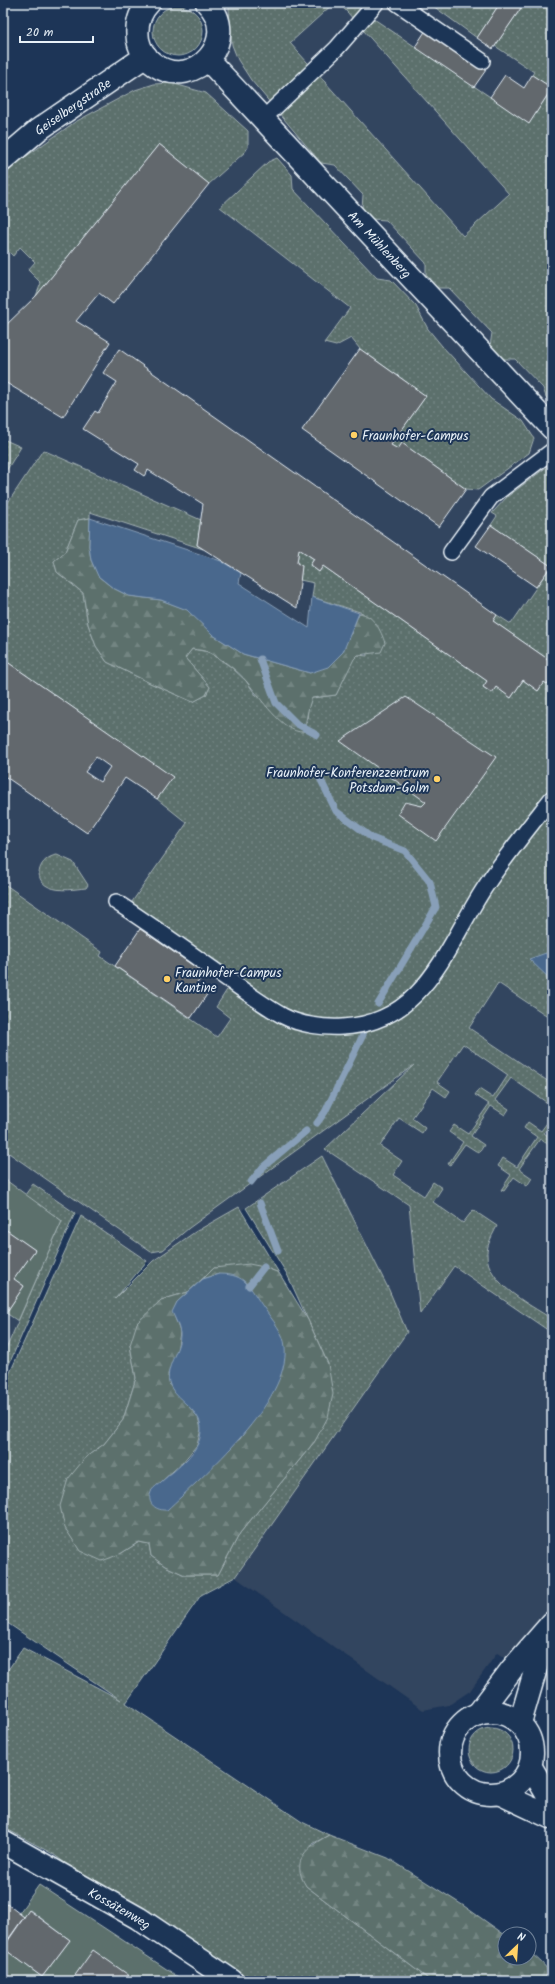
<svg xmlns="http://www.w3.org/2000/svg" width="555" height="1984" viewBox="0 0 555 1984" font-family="Kalam,sans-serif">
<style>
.built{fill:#32445e}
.grass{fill:url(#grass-dots);stroke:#a2b0b2}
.forest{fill:url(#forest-firs);stroke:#a2b0b2}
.green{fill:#5b706c;stroke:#a2b0b2}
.water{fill:#48688d;stroke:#889fb8}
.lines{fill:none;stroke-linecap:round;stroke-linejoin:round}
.stream{stroke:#889fb8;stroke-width:7}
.building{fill:#62676d;stroke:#e8f1f8;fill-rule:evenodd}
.lane-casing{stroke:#e8f1f8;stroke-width:18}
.street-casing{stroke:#e8f1f8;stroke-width:25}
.secondary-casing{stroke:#e8f1f8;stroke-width:25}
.lane{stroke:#1d3557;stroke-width:15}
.street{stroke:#1d3557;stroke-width:22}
.secondary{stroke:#1d3557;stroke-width:22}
.poi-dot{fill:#ffd166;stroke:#1d3557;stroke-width:1.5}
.labels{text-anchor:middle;stroke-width:4;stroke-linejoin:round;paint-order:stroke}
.street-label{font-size:13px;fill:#e8f1f8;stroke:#1d3557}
.poi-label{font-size:13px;fill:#e8f1f8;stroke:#1d3557;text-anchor:start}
</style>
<defs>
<pattern id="grass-dots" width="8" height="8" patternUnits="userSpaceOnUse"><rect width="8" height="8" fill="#5b706c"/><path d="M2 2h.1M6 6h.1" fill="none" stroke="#738582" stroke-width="1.8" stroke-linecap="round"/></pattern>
<pattern id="forest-firs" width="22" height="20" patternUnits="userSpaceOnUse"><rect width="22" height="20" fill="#5b706c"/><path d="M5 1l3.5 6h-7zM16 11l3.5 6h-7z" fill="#738582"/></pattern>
</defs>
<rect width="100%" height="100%" fill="#1d3557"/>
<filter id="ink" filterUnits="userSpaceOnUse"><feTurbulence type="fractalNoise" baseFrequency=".025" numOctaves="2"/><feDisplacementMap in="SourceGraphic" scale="8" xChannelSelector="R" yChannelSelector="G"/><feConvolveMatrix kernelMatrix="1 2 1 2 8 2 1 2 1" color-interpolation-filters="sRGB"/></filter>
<g filter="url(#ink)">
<path class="built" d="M207,3H552V1705L548,1684L497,1653L470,1691L449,1705L423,1710L235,1577L407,1332L322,1156L156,1268L75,1213L3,1378V160L146,56L166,71L215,49Z"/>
<path class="grass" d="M230,3H334L290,43L463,236L509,194L339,3H376L368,15L529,123L552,89V404L546,397L543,388L515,359H502L490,346L492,333L449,288H436L426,277V263L386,220L372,219L362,208L363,195L335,165L321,163L251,80L238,60L232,45L229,9Z
M429,3H500L477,38Z
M514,3H552V88L532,75L534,72L495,46L521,8Z
M153 31a25 25 0 1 1 50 0a25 25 0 1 1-50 0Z
M171,83L206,93L248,131V147L245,152L209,184L159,144L36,296L41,283L28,270L35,262L20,247L13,256L3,246V177L18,162L75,122L135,90L154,84Z
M277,158L292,175L293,189L377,278L391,280L416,306L428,329L442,346L491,399L523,421L534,438L529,453L478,490L466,489L402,443L398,449L391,445L426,396L360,349L351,338L336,346L324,343L350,308L220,207L268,162Z
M3,439L21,447L3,476Z
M43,450L201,520L197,545L203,549L90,512V518L78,520L65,552L54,561L57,572L83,593L88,624L96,646L107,662L150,683L193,702L206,695L210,687L185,658L192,649L209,652L231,667L246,681L256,695L307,723L308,708L312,698L336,695L353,659L358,655L367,656L363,613L312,597L314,583L300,580L301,566L297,563L299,549L314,559L310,565L319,572L323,566L487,681L483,687L491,693L496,687L511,698L523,680L538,691L544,682L547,684L552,677V929L546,937L552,941V1019L498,983L469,1028L552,1084V1106L511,1078L495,1100L509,1109L505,1115L491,1106L471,1136L484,1145L479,1153L465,1144L450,1165L448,1164L463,1142L449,1132L454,1125L468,1134L489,1104L475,1095L479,1089L493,1098L508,1075L463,1044L437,1082L450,1091L446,1097L433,1088L412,1118L425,1128L422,1133L399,1118L380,1146L402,1161L393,1175L424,1196L433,1182L442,1188L433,1202L463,1223L473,1210L497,1226C494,1232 490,1239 488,1246C479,1280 529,1304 552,1319V1333L454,1266L420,1314L409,1205L325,1149L414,1065L189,1228L163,1250L151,1252L3,1149V883L102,952L100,956L217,1037L230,1018L216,1007L232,982L127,909L187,823L157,799L172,777L3,659V510Z
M552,463V662L493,621L497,615L511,624L551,566L491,525L497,516L492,513L507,497Z
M57,855L73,862L88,885L86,888C75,889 60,892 49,887C31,879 40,857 57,855Z
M552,1116V1121L544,1133L552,1139V1147L540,1139L519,1169L532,1178L527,1186L514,1177L504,1191L501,1190L511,1175L498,1166L503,1158L517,1167L537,1137L524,1128L528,1122L541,1131Z
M322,1156L389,1290L407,1332L235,1577L201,1595L126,1703L302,1822L329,1835L312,1844L306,1886L431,1981H232L138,1918L53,1854L3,1827V1677L23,1648L121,1700L3,1620V1388L81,1216L147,1261L115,1299L153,1261L195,1232L239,1207L279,1273L264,1267L214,1268L188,1292L161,1300L130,1345L136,1378L123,1420L104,1444L86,1457L120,1554L139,1542L149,1544L151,1556L165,1566L185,1575H218L240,1533L315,1441L328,1364L287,1274L246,1208Z
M33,1184L75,1213L3,1378V1356L62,1221L25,1195Z
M469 1750a22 22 0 1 1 44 0a22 22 0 1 1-44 0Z"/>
<path class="forest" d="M90,518L89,546L91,560L99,577L113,588L129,596L161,600L188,610L213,635L243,654L310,673L351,634L359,613C374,615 381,631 385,643L381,652L358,655L354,659L336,695L312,698C307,709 307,721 303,732C283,733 259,696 247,682C237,670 223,660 210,653C205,650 197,650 192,649L185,658L210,687L206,695L193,702L150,683L107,662L96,646L88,624L83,593L57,572L54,561L65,552L78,520Z
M249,1264L264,1267L279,1273L308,1320L328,1364L333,1394L328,1417L315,1441L240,1533L218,1575H185L165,1566L151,1556L149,1544L139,1542L120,1554L102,1561L80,1551L65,1528L60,1506L68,1479L86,1457L104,1444L123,1420L136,1378L130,1345L137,1323L161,1300L188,1292L177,1302L173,1312L180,1332L177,1352L168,1374L170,1386L198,1417L201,1429L197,1445L183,1462L151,1491L240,1439L254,1419L219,1274L203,1279L214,1268Z
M329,1835L388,1858L464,1906L505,1935V1958H529V1952C537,1958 552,1970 552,1981H431L306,1886C290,1860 307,1847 329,1835Z"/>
<path class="green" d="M3,1178L62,1221L18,1321L6,1313L24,1286L14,1279L35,1250L5,1229L3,1231Z
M39,1885L171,1972L183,1981H3V1948L42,1977L70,1940L30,1910L24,1917L19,1913Z"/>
<path class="water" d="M90,518L221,561L241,573L239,583L309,628L312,597L359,613L343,652L328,667L310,673L243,654L213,635L187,610L161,600L129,596L113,588L98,576L91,560L89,546Z
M546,953L552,958V981L529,959Z
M219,1274C247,1274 249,1287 264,1308C272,1320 284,1332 285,1347C290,1402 204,1475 167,1510C157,1511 146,1504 151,1492C152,1488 158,1485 161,1482C177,1468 201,1452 201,1430C202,1410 177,1402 170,1385C163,1368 181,1351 180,1333C179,1326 175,1318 172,1312L177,1302L203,1279Z"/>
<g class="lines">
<path class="stream" d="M260,659L276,703L297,724L317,735
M318,774L336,811L372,838L405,851L430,882L436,907L378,1004
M317,1123L325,1112L363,1035
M251,1182L263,1167L306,1131
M260,1203L278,1251
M249,1286L264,1267"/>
</g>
<path class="building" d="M500,3H514L521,8L493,49L477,38Z
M426,30L486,70L474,87L415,47Z
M505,75L524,88L532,75L552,88L529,124L490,97Z
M159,144L209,184L113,304L99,293L76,321L110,342L63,417L3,381V328L36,296Z
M119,349L497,615L493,621L552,662V677L547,684L544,682L538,691L523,680L511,698L496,687L492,693L483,687L487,681L323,566L319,572L310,565L314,559L299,549L297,563L302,566L297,608L197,545L203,504L148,470L144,476L135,470L139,464L83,429L95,411L98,413L117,382L103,373Z
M360,349L426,396L391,445L398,449L402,443L466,489L439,527L302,430Z
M491,525L551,566L536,587L476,546Z
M3,659L173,777L157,799L125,778L87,833L3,775ZM96,757L110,767L100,782L85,772Z
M406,697L496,757L436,841L398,814L405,802L422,806L426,802L340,741Z
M3,836L10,841L3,851Z
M140,929L204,973L196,985L208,993L191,1018L115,966Z
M5,1229L35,1250L14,1279L24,1286L6,1313L3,1311V1231Z
M3,1901L24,1917L7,1941L3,1939Z
M29,1910L70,1940L42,1977L3,1948Z
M93,1950L137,1981H71Z"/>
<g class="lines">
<defs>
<path id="lane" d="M397,3L482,61
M263,119L337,48L376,3
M451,552L491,497L552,451
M116,902C151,925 186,950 220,974C241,988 261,1004 283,1016C300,1025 324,1028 342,1027C427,1023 447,943 487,884C507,854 530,826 552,798"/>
<g id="street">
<path id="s1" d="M208,60L552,428"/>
<circle cx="491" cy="1753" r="41"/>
<path d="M478,1714L512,1669L552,1623"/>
<path d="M520,1723L545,1637"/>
<path d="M531,1767L552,1803"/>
<path d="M501,1794L552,1818"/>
<path id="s2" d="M3,1842L138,1918L232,1981"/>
</g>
<g id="secondary">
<path d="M149,3C139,13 136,26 138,40C140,50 146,59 155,65C195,92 242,38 207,3"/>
<path id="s3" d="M3,160L38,130L146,56"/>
</g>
</defs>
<use href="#lane" class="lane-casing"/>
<use href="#street" class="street-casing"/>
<use href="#secondary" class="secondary-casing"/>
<use href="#lane" class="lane"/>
<use href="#street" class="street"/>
<use href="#secondary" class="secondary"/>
</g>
</g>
<g class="poi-dot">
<circle cx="354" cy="435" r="4"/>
<circle cx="437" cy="779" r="4"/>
<circle cx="167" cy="979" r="4"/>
</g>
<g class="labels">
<g class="street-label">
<text dy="5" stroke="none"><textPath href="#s3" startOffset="88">Geiselbergstraße</textPath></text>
<text dy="5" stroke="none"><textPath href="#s1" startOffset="252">Am Mühlenberg</textPath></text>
<text dy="5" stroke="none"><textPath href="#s2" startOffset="134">Kossätenweg</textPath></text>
</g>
<g class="poi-label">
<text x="362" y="440">Fraunhofer-Campus</text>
<text x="429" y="777" text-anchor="end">Fraunhofer-Konferenzzentrum<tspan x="429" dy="15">Potsdam-Golm</tspan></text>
<text x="175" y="977">Fraunhofer-Campus<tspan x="175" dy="15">Kantine</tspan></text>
</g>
</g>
<rect width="555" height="1984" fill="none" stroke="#1d3557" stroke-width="16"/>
<rect x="8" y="8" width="539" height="1968" fill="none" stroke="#e8f1f8" stroke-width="1.5" filter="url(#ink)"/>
<g transform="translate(517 1946) rotate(25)"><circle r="19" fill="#1d3557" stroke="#6e8097"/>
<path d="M0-3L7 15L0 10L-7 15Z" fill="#ffd166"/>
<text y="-6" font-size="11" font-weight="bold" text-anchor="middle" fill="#e8f1f8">N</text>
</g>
<path d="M20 36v6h73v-6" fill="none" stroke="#e8f1f8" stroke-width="2"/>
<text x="26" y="36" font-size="12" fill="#e8f1f8" stroke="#1d3557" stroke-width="3" paint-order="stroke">20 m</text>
</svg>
